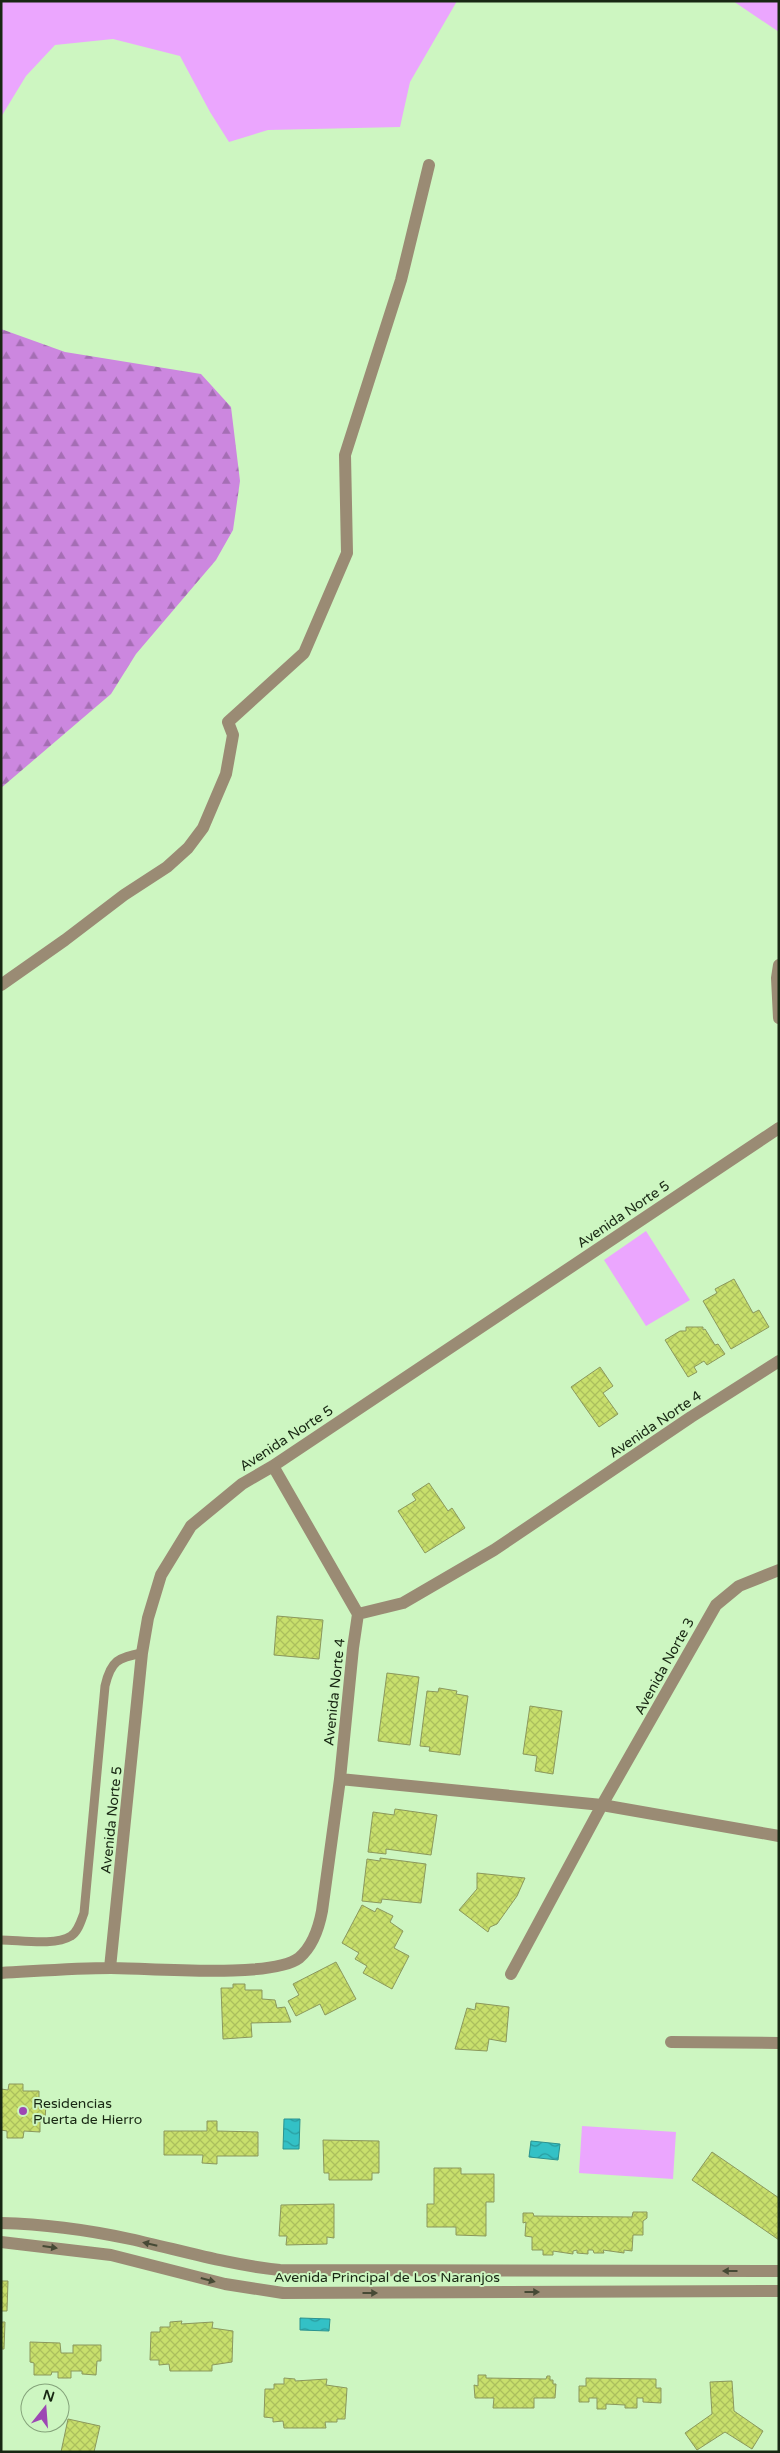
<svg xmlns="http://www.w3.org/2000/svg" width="780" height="2453" viewBox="0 0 780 2453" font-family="'Varela Round',sans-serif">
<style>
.grass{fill:#eba6fe}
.forest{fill:url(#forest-firs)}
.water{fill:url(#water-waves);stroke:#2b9390}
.building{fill:url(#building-cross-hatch);stroke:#8b985d}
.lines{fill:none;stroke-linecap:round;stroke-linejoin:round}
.service{stroke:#9a8b74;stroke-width:9}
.minor{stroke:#9a8b74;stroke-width:12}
.oneway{fill:#464a35}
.poi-dot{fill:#9d47b4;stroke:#cdf6c1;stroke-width:2}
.labels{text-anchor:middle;stroke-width:4;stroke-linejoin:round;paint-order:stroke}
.street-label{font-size:14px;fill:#182713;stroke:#cdf6c1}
.poi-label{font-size:14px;fill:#182713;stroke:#cdf6c1;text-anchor:start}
</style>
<defs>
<pattern id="forest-firs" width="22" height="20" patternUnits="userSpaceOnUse" patternTransform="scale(1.25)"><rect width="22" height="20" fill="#cc87df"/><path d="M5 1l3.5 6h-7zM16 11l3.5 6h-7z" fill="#a56eb4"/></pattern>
<pattern id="water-waves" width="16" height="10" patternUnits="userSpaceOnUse" patternTransform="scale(1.25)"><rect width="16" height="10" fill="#33c1c6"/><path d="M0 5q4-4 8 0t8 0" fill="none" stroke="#2a9da0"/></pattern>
<pattern id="building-cross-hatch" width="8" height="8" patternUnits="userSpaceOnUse" patternTransform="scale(1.25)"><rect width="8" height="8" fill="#c8df6c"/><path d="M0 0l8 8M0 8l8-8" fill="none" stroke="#abbf5d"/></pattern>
</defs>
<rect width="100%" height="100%" fill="#cdf6c1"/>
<path class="grass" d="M1,1H457L410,82L400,127L268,130L229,142L210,112L180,56L113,39L55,45L26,76L1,117Z
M733,1H779V32Z
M646,1231L690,1300L646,1326L604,1260Z
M582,2126L676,2132L673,2179L579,2173Z"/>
<path class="forest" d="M1,329L65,352L201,374L231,407L240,481L233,530L216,560L136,654L111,694L1,788Z"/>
<path class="water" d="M284,2119H300L299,2149H283Z
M531,2141L560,2144L558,2160L529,2157Z
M300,2318L330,2319L329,2331L300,2330Z"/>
<path class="building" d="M734,1279L753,1313L759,1310L769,1327L731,1349L703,1301L717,1293L715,1289Z
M686,1327H703V1330L705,1329L715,1345L718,1344L725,1354L707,1365L704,1361L694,1367L697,1372L688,1377L665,1340L680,1331H686Z
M600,1367L613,1386L603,1393L618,1414L599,1427L571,1387Z
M429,1483L448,1511L452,1508L465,1528L425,1553L398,1511L416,1500L412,1494Z
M277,1616L323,1620L319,1659L274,1655Z
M387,1673L419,1677L410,1745L378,1741Z
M439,1688L457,1691L456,1694L468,1696L460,1755L429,1751L430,1747L420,1746L427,1691L438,1692Z
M530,1706L562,1711L553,1774L535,1771L537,1756L523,1754Z
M395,1809L437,1815L431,1855L386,1849V1854L368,1852L373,1812L394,1815Z
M380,1858L426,1864L421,1903L382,1899L381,1903L362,1901L367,1859L380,1861Z
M477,1873L525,1878L517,1896L497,1924L490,1927L488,1932L459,1910L477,1889Z
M362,1905L375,1912L377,1908L393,1916L390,1922L403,1931L394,1948L409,1956L392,1989L363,1973L367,1966L355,1959L359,1953L342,1943Z
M336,1962L356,1999L325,2015L320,2004L296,2016L288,2001L299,1995L293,1984Z
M233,1984H245V1990H262V1999L275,2000L277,2008L285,2007L291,2022L251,2023L252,2037L223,2039L221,1988H233Z
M476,2003L509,2007L506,2042L489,2039L487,2051L455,2049L467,2008L475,2010Z
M9,2084H23V2091H39V2102H46L45,2121H40V2132L24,2131L23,2138H7V2131L1,2130V2089L8,2090Z
M207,2121H217V2131L258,2132V2156H217V2164L202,2163L203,2155H164V2131H207Z
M323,2140L379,2141V2173H372V2180H329V2173H324Z
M712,2152L779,2198V2240L692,2180Z
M434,2168H461V2174H494V2202H486V2236L456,2235V2227H427V2204H434Z
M334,2204V2238L327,2237V2244L286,2245L287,2236H279L281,2205Z
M633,2212H647V2218L643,2221V2235H633L632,2251L624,2250V2253L603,2250L604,2253H594L593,2250H588V2254L577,2253V2250L573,2251V2254L553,2251V2255H543V2250H532V2237L525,2236L526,2222L523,2223V2213H533L534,2216L632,2217Z
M1,2281H8L7,2311H1Z
M182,2321L181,2324L213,2322L212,2328L233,2331L232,2362L212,2365V2371H170L169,2364L159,2365V2360H150L151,2332H160V2327H170V2322Z
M1,2322H5L4,2349H1Z
M30,2342L60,2343L61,2353H73V2345H101V2361H97L96,2375L82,2374V2371H71V2378H58V2372H52L51,2375H34V2363L30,2362Z
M478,2375H486V2378L546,2379L547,2376H550V2380H553V2384H556L555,2398H534V2408H493L494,2398H475L474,2385L478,2386Z
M284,2378L295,2379V2381L327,2379L326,2385L347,2388L345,2419H337V2422H325L326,2428H284L283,2421L273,2422V2418L264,2417L265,2389H274V2384H284Z
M586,2378L656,2379V2388H661V2403L643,2402V2398H637V2408H625V2405L606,2404V2409H597V2398H589V2402H579V2386H586Z
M732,2381L734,2411L763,2431L752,2449L725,2432L697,2450L685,2433L712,2414L710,2382Z
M68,2419L100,2426L94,2452H61Z"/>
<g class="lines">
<path class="service" d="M1,1940C20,1940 55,1946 71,1936C78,1932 81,1921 84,1913L105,1686C111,1660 118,1658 142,1653"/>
<path class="minor" d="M779,965L777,978L779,1018
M1,985L65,940L124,895L167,867L188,848L203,828L226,774L233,735L228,722L304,653L347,553L345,455L401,280L429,165
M273,1466L358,1614
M340,1779L602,1805L779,1836
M110,1968L142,1653L148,1618L161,1575L191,1526L242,1484L273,1466L779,1128
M1,1973C38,1971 75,1968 111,1968C149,1968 271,1979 299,1958C312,1947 319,1927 322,1911L340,1779L353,1648L358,1614L403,1603L494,1550L691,1417L779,1361
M511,1974L602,1805L716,1605L739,1586L779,1570
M671,2042L779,2043
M1,2223C44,2224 88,2230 130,2239C180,2250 229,2265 280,2270L779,2271
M1,2242L111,2255L225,2284L283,2293L779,2291"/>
</g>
<defs><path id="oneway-solid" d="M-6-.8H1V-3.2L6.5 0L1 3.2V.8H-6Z" transform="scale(1.25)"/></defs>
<g class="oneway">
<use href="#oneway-solid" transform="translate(150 2244) rotate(-167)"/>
<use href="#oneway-solid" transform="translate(50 2247) rotate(8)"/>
<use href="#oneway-solid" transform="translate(730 2271) rotate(-180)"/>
<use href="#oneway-solid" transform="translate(208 2280) rotate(15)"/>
<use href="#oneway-solid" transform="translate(532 2292)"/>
<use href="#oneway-solid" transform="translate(370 2293)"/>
</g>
<circle class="poi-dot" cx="23" cy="2111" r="5"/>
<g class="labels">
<g class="street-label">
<text transform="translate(623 1214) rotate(-34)" y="5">Avenida Norte 5</text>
<text transform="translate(655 1424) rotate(-34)" y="5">Avenida Norte 4</text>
<text transform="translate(286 1438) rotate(-33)" y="5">Avenida Norte 5</text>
<text transform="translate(664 1666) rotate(-61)" y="5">Avenida Norte 3</text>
<text transform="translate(334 1692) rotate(-84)" y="5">Avenida Norte 4</text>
<text transform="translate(111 1820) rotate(-84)" y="5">Avenida Norte 5</text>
<text x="387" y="2282">Avenida Principal de Los Naranjos</text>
</g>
<g class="poi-label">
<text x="33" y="2108">Residencias<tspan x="33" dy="16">Puerta de Hierro</tspan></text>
</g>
</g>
<rect width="780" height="2453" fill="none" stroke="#182713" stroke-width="5"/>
<g transform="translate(45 2408) rotate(17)"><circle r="24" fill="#cdf6c1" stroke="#85a37b"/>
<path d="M0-4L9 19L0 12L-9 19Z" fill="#9d47b4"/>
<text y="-8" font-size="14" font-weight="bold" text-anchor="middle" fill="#182713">N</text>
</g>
</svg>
